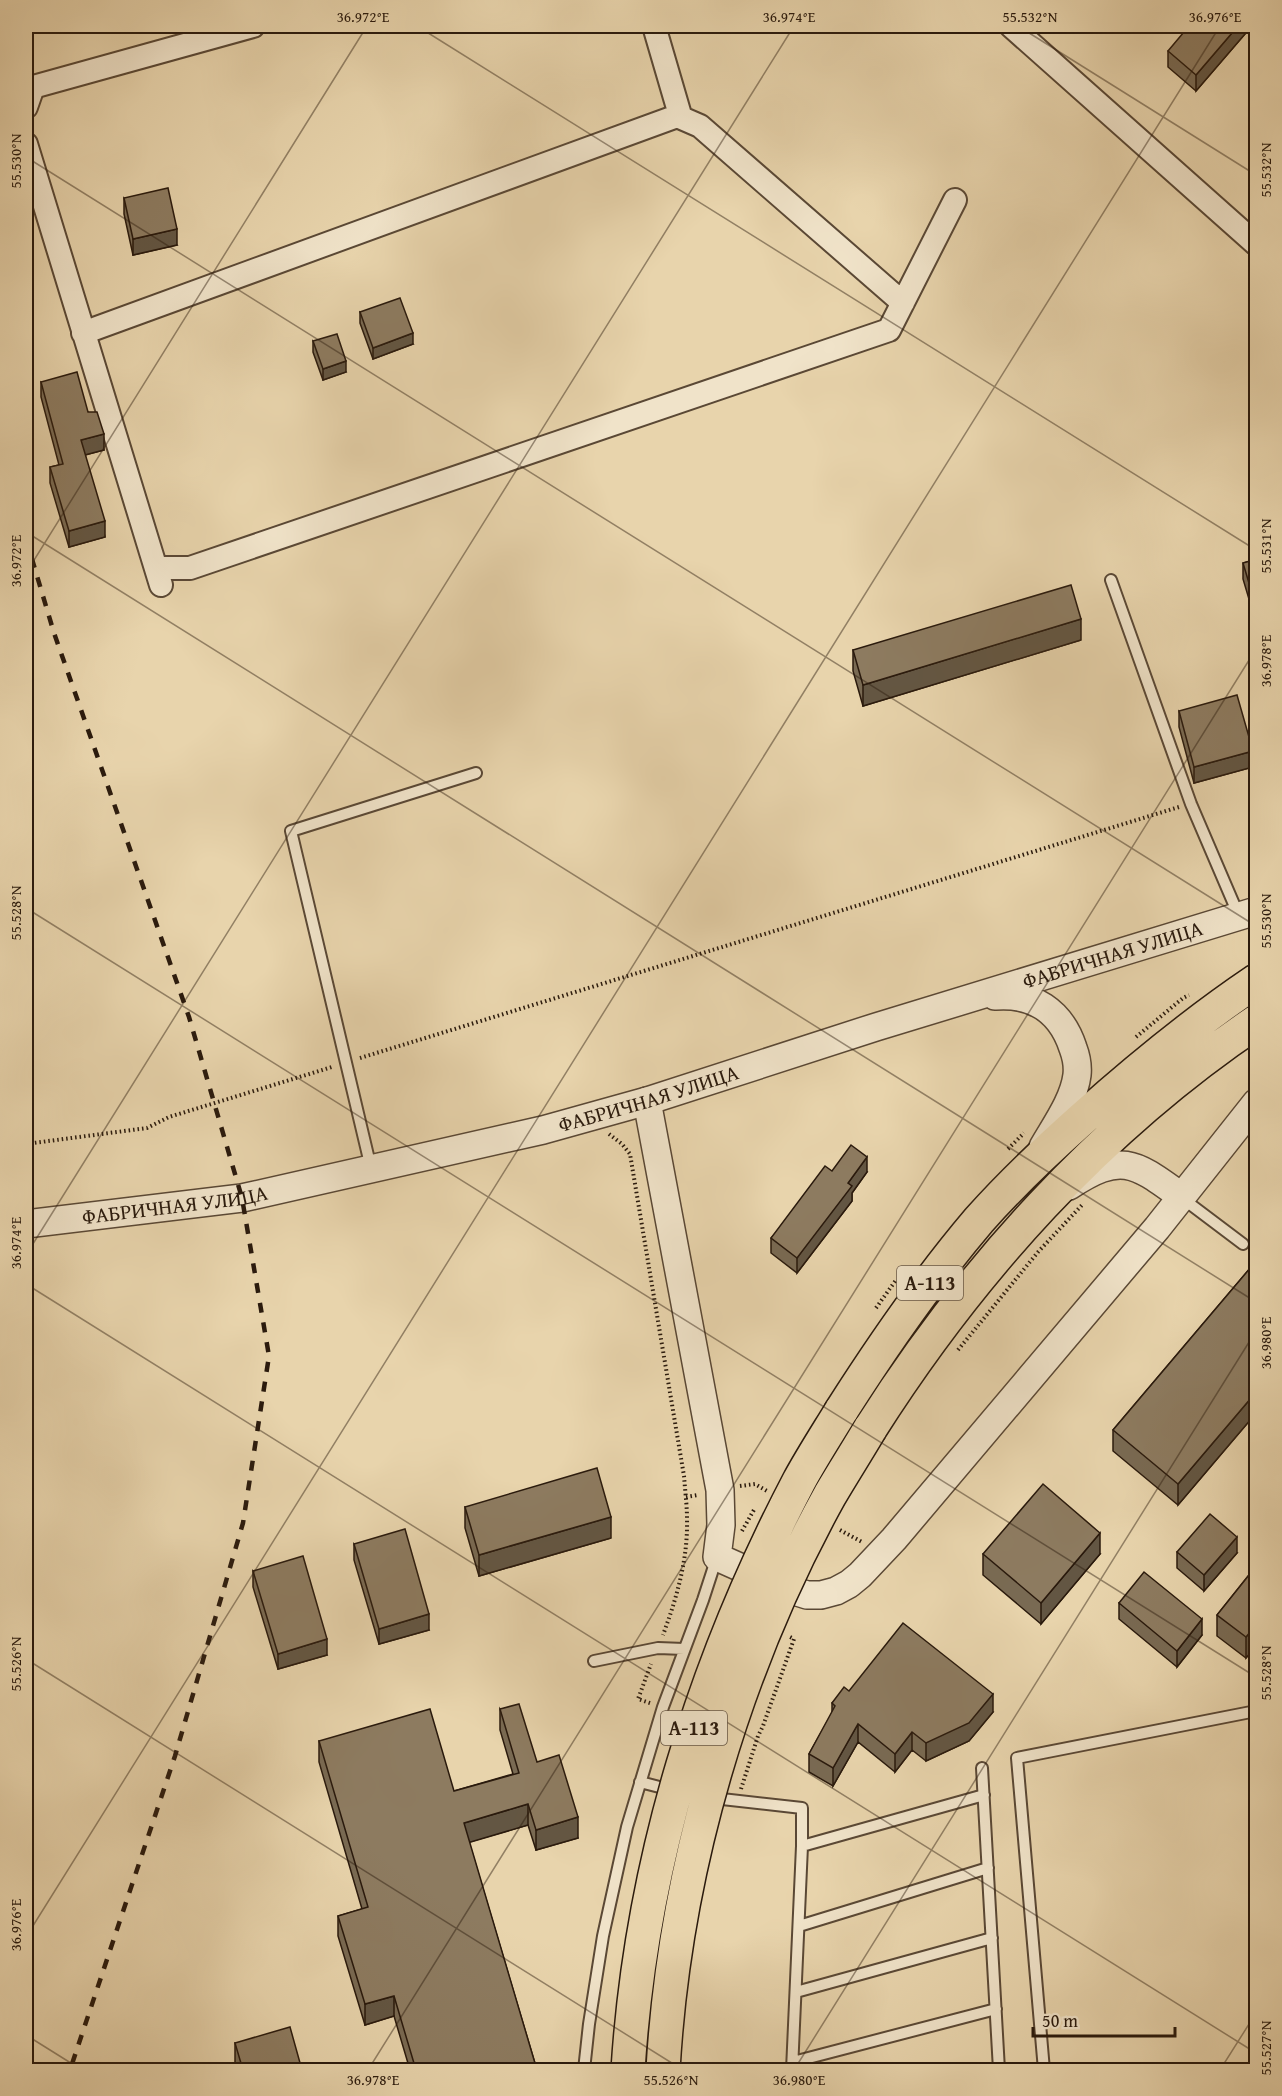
<svg xmlns="http://www.w3.org/2000/svg" width="1282" height="2096" viewBox="0 0 1282 2096" font-family="'Gentium Book Plus',serif">
<style>
.lines{fill:none;stroke-linecap:round;stroke-linejoin:round}
.service-casing{stroke:#5a4835;stroke-width:14}
.minor-casing{stroke:#5a4835;stroke-width:26}
.tertiary-casing{stroke:#5a4835;stroke-width:30}
.trunk-casing{stroke:#2a1a0d;stroke-width:36}
.path{stroke:#2a1a0d;stroke-width:4;stroke-dasharray:1.5 3;stroke-linecap:butt}
.service{stroke:#f0e3c9;stroke-width:10}
.minor{stroke:#f0e3c9;stroke-width:22}
.tertiary{stroke:#f0e3c9;stroke-width:27}
.trunk{stroke:#e8d4ac;stroke-width:33}
.rail{stroke:#2a1a0d;stroke-width:4.5;stroke-dasharray:10 10;stroke-linecap:butt}
.trunk-bridge-casing{stroke:#2a1a0d;stroke-width:36;stroke-linecap:butt}
.path-bridge{stroke:#2a1a0d;stroke-width:4;stroke-dasharray:1.5 3;stroke-linecap:butt}
.trunk-bridge{stroke:#e8d4ac;stroke-width:33}
.wall{fill:#796a53;stroke:#2a1a0d;stroke-width:1.5}
.shaded-wall{fill:#635643;stroke:#2a1a0d;stroke-width:1.5}
.building{fill:#8d7b60;stroke:#2a1a0d;stroke-width:1.5}
.ticks{fill:none;stroke:#2a1a0d;stroke-width:1.5;stroke-opacity:0.45}
.labels{text-anchor:middle;stroke-width:6;stroke-linejoin:round;paint-order:stroke}
.shield{fill:#f0e3c9;stroke:#655645;stroke-width:1.5}
.shield-label{font-size:20px;font-weight:bold;fill:#2a1a0d}
.street-label{font-size:21px;fill:#2a1a0d;stroke:#f0e3c9}
.neatline{fill:none;stroke:#2a1a0d;stroke-width:2}
.ticks-label{font-size:15px;text-anchor:middle;fill:#2a1a0d}
</style>
<rect width="100%" height="100%" fill="#e8d4ac"/>
<filter id="stains"><feTurbulence type="fractalNoise" baseFrequency=".00333" numOctaves="4"/><feColorMatrix values="0 0 0 0 .2 0 0 0 0 .09 0 0 0 0 .02 0 0 0 .5 -.17"/></filter>
<radialGradient id="worn" r=".72"><stop offset=".6" stop-color="#630" stop-opacity="0"/><stop offset="1" stop-color="#630" stop-opacity=".3"/></radialGradient>
<g class="lines">
<defs>
<path id="service" d="M1111,580L1191,804L1239,916
M371,1168L291,831L476,773
M1182,1198L1243,1244
M594,1661L658,1648L684,1649
M982,1768L999,2070
M640,1782L671,1790
M713,1798L802,1808V1846
M799,1926L988,1868
M796,1992L992,1938
M793,2062L996,2009
M584,2070L589,2024L603,1936L627,1827L663,1707L703,1600L717,1557
M792,2070L802,1846L984,1795
M1044,2070L1017,1758L1256,1711"/>
<path id="minor" d="M1011,26L1256,244
M26,107L33,87L253,26
M677,116L700,126L903,303
M26,144L161,585
M83,333L680,115L654,26
M156,568H190L889,330L955,200"/>
<g id="tertiary">
<path d="M995,996C1033,993 1061,1011 1073,1048C1076,1056 1078,1066 1077,1075C1074,1100 1055,1126 1043,1147"/>
<path d="M647,1101L720,1490L721,1525L717,1557L791,1590L807,1595H821L836,1591L849,1584L860,1575L894,1539L1157,1228L1256,1103"/>
<path d="M1069,1186C1122,1151 1135,1163 1182,1197"/>
<path id="s1" d="M26,1224L242,1198L543,1130L647,1101L876,1027L1256,911"/>
</g>
<path id="trunk" d="M841,1411C883,1345 928,1280 979,1220C1011,1184 1047,1150 1083,1118C1138,1069 1195,1022 1256,981
M870,1429C971,1270 1100,1127 1256,1022"/>
</defs>
<use href="#service" class="service-casing"/>
<use href="#minor" class="minor-casing"/>
<use href="#tertiary" class="tertiary-casing"/>
<use href="#trunk" class="trunk-casing"/>
<path class="path" d="M1136,1037L1183,998L1189,995
M360,1058L1179,807
M609,1134L622,1144L630,1154L684,1476C685,1490 687,1505 687,1519C688,1559 677,1597 663,1635
M26,1144L147,1128L169,1117L332,1067
M1008,1149L1024,1133
M876,1308L896,1280
M958,1350L1038,1252L1082,1205
M740,1486L755,1484L767,1491
M686,1497L698,1495
M840,1530L862,1542
M650,1703L638,1699L651,1664
M741,1789L758,1736L763,1726L794,1639L788,1636"/>
<use href="#service" class="service"/>
<use href="#minor" class="minor"/>
<use href="#tertiary" class="tertiary"/>
<use href="#trunk" class="trunk"/>
<path class="rail" d="M26,539L54,633L189,1017L242,1198L269,1356L243,1523L175,1756L70,2070"/>
<defs>
<path id="trunk-bridge" d="M628,2070C641,1864 703,1664 799,1481C812,1457 827,1434 841,1411
M663,2070C674,1873 734,1668 830,1495C843,1473 857,1451 870,1429"/>
</defs>
<use href="#trunk-bridge" class="trunk-bridge-casing"/>
<path class="path-bridge" d="M742,1531L755,1508"/>
<use href="#trunk-bridge" class="trunk-bridge"/>
</g>
<path class="wall" d="M1251,26V27L1196,91L1168,67V51Z
M1257,95V113L1256,112V96Z
M124,198L177,245L133,255L124,214Z
M360,312L413,344L373,359L360,323Z
M313,341L346,372L323,380L313,352Z
M41,382L88,412L104,450L85,455L105,537L69,547L50,483V467L59,465L41,397Z
M1257,559V626L1243,579V563Z
M1081,640L863,706L853,671V650Z
M1179,711L1253,767L1194,783L1179,727Z
M832,1171L867,1172L852,1193V1201L797,1273L771,1253V1238Z
M1257,1260V1412L1178,1505L1113,1451V1430Z
M1257,1504V1532L1253,1529V1509Z
M465,1507L611,1538L479,1576L465,1528Z
M354,1544L429,1630L379,1644L354,1560Z
M1177,1552L1237,1553L1204,1591L1177,1568Z
M983,1554H1100L1041,1624L983,1575Z
M1257,1565V1645L1246,1658L1217,1636V1615Z
M253,1571L327,1655L278,1669L253,1587Z
M1119,1603L1202,1635L1177,1667L1119,1619Z
M849,1691L993,1712L969,1741L926,1761L912,1750L895,1772L858,1742L833,1786L809,1772V1754L832,1713V1703Z
M500,1709L537,1762L578,1838L536,1850L528,1825L469,1842L537,2070H410L394,2016L365,2025L338,1936V1916L362,1909L319,1762V1741L454,1791L513,1774L500,1730Z
M235,2043L302,2070H237L235,2064Z"/>
<path class="shaded-wall" d="M1238,26H1251V27L1196,91V75Z
M177,229V245L133,255V239Z
M413,333V344L373,359V348Z
M346,361V372L323,380V369Z
M104,434V450L81,456V440Z
M105,521V537L69,547V531Z
M1081,619V640L863,706V685Z
M1253,751V767L1194,783V767Z
M867,1157V1172L852,1193V1201L797,1273V1258L848,1183Z
M1257,1391V1412L1178,1505V1484Z
M611,1517V1538L479,1576V1555Z
M1100,1533V1554L1041,1624V1603Z
M1237,1537V1553L1204,1591V1575Z
M429,1614V1630L379,1644V1629Z
M1202,1619V1635L1177,1667V1651Z
M1257,1624V1645L1246,1658V1637Z
M327,1639V1655L278,1669V1654Z
M993,1694V1712L969,1741L926,1761V1743Z
M858,1724V1742L833,1786V1768Z
M912,1732V1750L895,1772V1754Z
M528,1804V1825L464,1844V1823Z
M578,1817V1838L536,1850V1830Z
M394,1996V2016L365,2025V2004Z"/>
<path class="building" d="M1189,26H1238L1196,75L1168,51Z
M168,188L177,229L133,239L124,198Z
M400,298L413,333L373,348L360,312Z
M337,334L346,361L323,369L313,341Z
M77,372L88,412H97L104,434L81,440L105,521L69,531L50,467L63,464L41,382Z
M1257,559V610L1243,563Z
M1071,585L1081,619L863,685L853,650Z
M1237,695L1253,751L1194,767L1179,711Z
M851,1145L867,1157L848,1183L852,1186L797,1258L771,1238L825,1166L832,1171Z
M1257,1260V1391L1178,1484L1113,1430Z
M597,1468L611,1517L479,1555L465,1507Z
M1043,1484L1100,1533L1041,1603L983,1554Z
M1257,1504V1512L1253,1509Z
M1210,1514L1237,1537L1204,1575L1177,1552Z
M405,1529L429,1614L379,1629L354,1544Z
M303,1556L327,1639L278,1654L253,1571Z
M1257,1565V1624L1246,1637L1217,1615Z
M1144,1572L1202,1619L1177,1651L1119,1603Z
M903,1623L993,1694L969,1723L926,1743L912,1732L895,1754L858,1724L833,1768L809,1754L835,1706L832,1703L844,1687L849,1691Z
M519,1704L537,1762L559,1755L578,1817L536,1830L528,1804L464,1823L537,2070H416L394,1996L365,2004L338,1916L368,1907L319,1741L430,1709L454,1791L519,1773L500,1709Z
M290,2027L302,2070H243L235,2043Z"/>
<path class="ticks" d="M417,26L1256,550M1018,26L1256,175M26,157L1256,926M26,532L1256,1302M26,573L367,26M26,908L1256,1677M26,1255L794,26M26,1284L1256,2053M26,1659L683,2070M26,1937L1220,26M26,2035L82,2070M368,2070L1256,649M794,2070L1256,1331M1220,2070L1256,2013"/>
<g class="labels">
<g class="shield">
<rect x="897" y="1266" width="66" height="34" rx="4.5"/>
<rect x="661" y="1711" width="66" height="34" rx="4.5"/>
</g>
<g class="shield-label">
<text x="930" y="1290">А-113</text>
<text x="694" y="1735">А-113</text>
</g>
<g class="street-label">
<text dy="7" stroke="none"><textPath href="#s1" startOffset="1122">ФАБРИЧНАЯ УЛИЦА</textPath></text>
<text dy="7" stroke="none"><textPath href="#s1" startOffset="636">ФАБРИЧНАЯ УЛИЦА</textPath></text>
<text dy="7" stroke="none"><textPath href="#s1" startOffset="150">ФАБРИЧНАЯ УЛИЦА</textPath></text>
</g>
</g>
<rect width="1282" height="2096" fill="none" stroke="#e8d4ac" stroke-width="66"/>
<path d="M1033 2027v9h142v-9" fill="none" stroke="#2a1a0d" stroke-width="3"/>
<text x="1042" y="2027" font-size="18" fill="#2a1a0d" stroke="#f0e3c9" stroke-width="4.5" paint-order="stroke">50 m</text>
<rect x="33" y="33" width="1216" height="2030" class="neatline"/>
<g class="ticks-label">
<text x="363" y="22">36.972°E</text>
<text x="789" y="22">36.974°E</text>
<text x="1030" y="22">55.532°N</text>
<text x="1215" y="22">36.976°E</text>
<text transform="translate(16 161) rotate(-90)" y="5">55.530°N</text>
<text transform="translate(1266 170) rotate(-90)" y="5">55.532°N</text>
<text transform="translate(1266 546) rotate(-90)" y="5">55.531°N</text>
<text transform="translate(16 561) rotate(-90)" y="5">36.972°E</text>
<text transform="translate(1266 661) rotate(-90)" y="5">36.978°E</text>
<text transform="translate(16 913) rotate(-90)" y="5">55.528°N</text>
<text transform="translate(1266 921) rotate(-90)" y="5">55.530°N</text>
<text transform="translate(16 1243) rotate(-90)" y="5">36.974°E</text>
<text transform="translate(1266 1343) rotate(-90)" y="5">36.980°E</text>
<text transform="translate(16 1664) rotate(-90)" y="5">55.526°N</text>
<text transform="translate(1266 1673) rotate(-90)" y="5">55.528°N</text>
<text transform="translate(16 1925) rotate(-90)" y="5">36.976°E</text>
<text transform="translate(1266 2048) rotate(-90)" y="5">55.527°N</text>
<text x="373" y="2085">36.978°E</text>
<text x="671" y="2085">55.526°N</text>
<text x="799" y="2085">36.980°E</text>
</g>
<rect width="100%" height="100%" filter="url(#stains)"/>
<rect width="100%" height="100%" fill="url(#worn)"/>
</svg>
